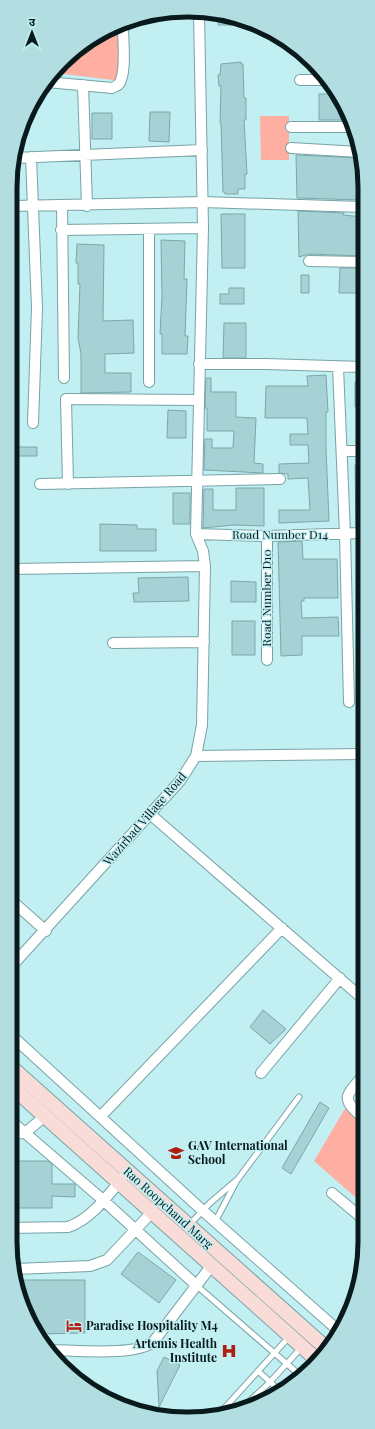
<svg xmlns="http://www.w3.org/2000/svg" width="375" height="1429" viewBox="0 0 375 1429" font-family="'Playfair Display','Noto Sans Devanagari',serif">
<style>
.green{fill:#feafa2}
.building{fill:#a6d2d5;stroke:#7ca7aa}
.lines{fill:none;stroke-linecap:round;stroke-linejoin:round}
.service-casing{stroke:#78a3a6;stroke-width:7}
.minor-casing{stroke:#78a3a6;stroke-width:12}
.secondary-casing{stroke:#78a3a6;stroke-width:16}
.service{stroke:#fff;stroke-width:5}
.minor{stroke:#fff;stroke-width:10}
.secondary{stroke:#f9dcd7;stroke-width:14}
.labels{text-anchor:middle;stroke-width:3;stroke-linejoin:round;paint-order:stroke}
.street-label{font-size:12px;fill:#091a1c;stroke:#c2eff2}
.poi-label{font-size:12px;font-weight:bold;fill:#091a1c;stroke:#c2eff2;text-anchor:start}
.rim{fill:none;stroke:#091a1c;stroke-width:5}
</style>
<rect width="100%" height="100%" fill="#c2eff2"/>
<path class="green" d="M120,27L121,81L56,73L89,40Z
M260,116H289V160H261Z
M346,1107L362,1122V1203L314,1161Z"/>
<path class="building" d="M219,13H222L251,25H218Z
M241,62V64H243L244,98H246V120H244L247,174H245V189H238V194H225V192H223L221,123H220L221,86H219L218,75H220L221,64Z
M319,94H337L347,109L350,120H319Z
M150,112H170L169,142L149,141Z
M92,113H112V139H92Z
M296,155L362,158L364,165L363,199L361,198V200L297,198Z
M298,211L344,213L343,215L363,217V256L309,254L299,257Z
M221,214H245V268H222Z
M161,240L185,241L184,279H187L185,336H188L187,354H162V334H160L162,296Z
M77,244L104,245L103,321L133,320L134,353L105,354V373H131V392L81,393V354L78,338L80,284H78V263H76Z
M340,268H363V293H339Z
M301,275H309V293H301Z
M229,288H244V304H220V294H229Z
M224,323H246V358H223Z
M326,375L328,412H326V448L329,521L279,523V510H310L308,478L288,479V474L279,473V464L309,463L308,445H290V434H308L307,418H265L266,386H308L307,376Z
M206,378H211V392H236V417L256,418L254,463L263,464V473L204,470L205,439H212V448H233L234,431H207V408H205Z
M355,382H363V406L355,407Z
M168,410L186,411V438H167Z
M17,447H37V456H17Z
M355,465H363V527H356Z
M236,488H264V526L234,525L203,528L204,489H213V510H236Z
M173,493H190V524H173Z
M100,524L137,525V529H156V551H100Z
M302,541L303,559H337L338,598H304V601H301L302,618L338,617L339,636H302V655L281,656L278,542Z
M188,577L189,601L134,602L133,593H139L138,578Z
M231,581L256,582V602H231Z
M232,621H255V655H232Z
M263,1010L286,1029L270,1044L250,1027Z
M320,1102L329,1108L291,1174L282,1168Z
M10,1161H48L52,1164V1184H75V1197L52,1196V1208H10Z
M138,1252L176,1280L159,1303L121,1274Z
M18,1280H85V1333L39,1334L23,1309Z
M164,1357L180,1365L159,1407L157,1371Z"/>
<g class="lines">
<defs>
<path id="service" d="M215,1222L236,1182
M190,1224L210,1203L238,1179L299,1097
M196,1285L301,1376
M258,1371L280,1391
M240,1410L270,1382L301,1348
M220,1413L289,1337"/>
<path id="minor" d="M300,80H327
M47,82L112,88C116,86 120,85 121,80C126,67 123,41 123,26
M83,85L87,206
M291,127H352
M291,148L360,152
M31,157L37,308L33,423
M13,158L202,150
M13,206L203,202L363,207
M62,206L64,378
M149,229V382
M61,230L203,228
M309,261L363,262
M199,364H266L363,367
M338,367L345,534L349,702
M342,451H363
M40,484L280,479
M68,484L66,399L198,400
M196,534L267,536L363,533
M267,536V660
M12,569L205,566
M113,643L204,642
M196,756L363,754
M150,814L362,998
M11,900L46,931
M11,967L180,781L196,756L202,725L205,566L203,551L196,534L203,228L199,13
M11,1035L202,1210L340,1332
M261,1073L340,978
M100,1117L282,928
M362,1117C341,1098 345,1097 362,1077
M10,1120L103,1200L196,1285
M10,1134L25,1133L45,1116
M332,1193L362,1218
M10,1228L68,1227C90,1220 108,1196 122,1178
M15,1269L90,1266L107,1260L153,1211
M49,1350C73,1350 138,1357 154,1341L212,1265"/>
<path id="secondary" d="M11,1067L326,1348
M10,1085L316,1359"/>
</defs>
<use href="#service" class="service-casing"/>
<use href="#minor" class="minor-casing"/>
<use href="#secondary" class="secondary-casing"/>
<use href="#service" class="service"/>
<use href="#minor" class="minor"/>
<use href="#secondary" class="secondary"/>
</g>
<defs>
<symbol id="school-bare" viewBox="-9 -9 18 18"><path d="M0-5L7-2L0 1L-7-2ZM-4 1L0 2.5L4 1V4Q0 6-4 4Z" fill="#af2012" stroke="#c2eff2" stroke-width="2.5" paint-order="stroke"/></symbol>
<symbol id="hotel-bare" viewBox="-9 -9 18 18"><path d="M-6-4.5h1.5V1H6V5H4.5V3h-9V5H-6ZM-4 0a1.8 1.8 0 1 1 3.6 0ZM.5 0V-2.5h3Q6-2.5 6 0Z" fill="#af2012" stroke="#c2eff2" stroke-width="2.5" paint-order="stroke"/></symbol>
<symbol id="hospital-bare" viewBox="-9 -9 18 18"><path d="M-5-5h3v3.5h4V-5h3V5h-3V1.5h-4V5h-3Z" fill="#af2012" stroke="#c2eff2" stroke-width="2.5" paint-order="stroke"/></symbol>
</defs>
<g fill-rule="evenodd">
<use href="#school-bare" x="165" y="1142" width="22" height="22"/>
<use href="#hotel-bare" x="63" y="1315" width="22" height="22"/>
<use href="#hospital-bare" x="218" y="1340" width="22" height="22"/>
</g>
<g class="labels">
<g class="street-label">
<text x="280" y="539">Road Number D14</text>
<text transform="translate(267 598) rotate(-90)" y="4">Road Number D10</text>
<text transform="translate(145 819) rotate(-49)" y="4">Wazirbad Village Road</text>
<text transform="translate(168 1208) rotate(42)" y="4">Rao Roopchand Marg</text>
</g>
<g class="poi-label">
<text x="188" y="1150">GAV International<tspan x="188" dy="14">School</tspan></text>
<text x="86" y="1330">Paradise Hospitality M4</text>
<text x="217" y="1348" text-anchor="end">Artemis Health<tspan x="217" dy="14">Institute</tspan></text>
</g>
</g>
<path d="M0 0H375V1429H0ZM187 17H188A170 170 0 0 1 358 187V1242A170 170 0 0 1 188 1412H187A170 170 0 0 1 17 1242V187A170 170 0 0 1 187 17Z" fill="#b3dee1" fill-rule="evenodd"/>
<path class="rim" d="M187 17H188A170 170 0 0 1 358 187V1242A170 170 0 0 1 188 1412H187A170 170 0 0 1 17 1242V187A170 170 0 0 1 187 17Z"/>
<g transform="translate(32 32)" stroke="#c2eff2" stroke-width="3" paint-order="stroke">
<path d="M0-3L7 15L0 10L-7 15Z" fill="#091a1c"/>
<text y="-6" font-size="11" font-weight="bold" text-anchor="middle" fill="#091a1c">उ</text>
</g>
</svg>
